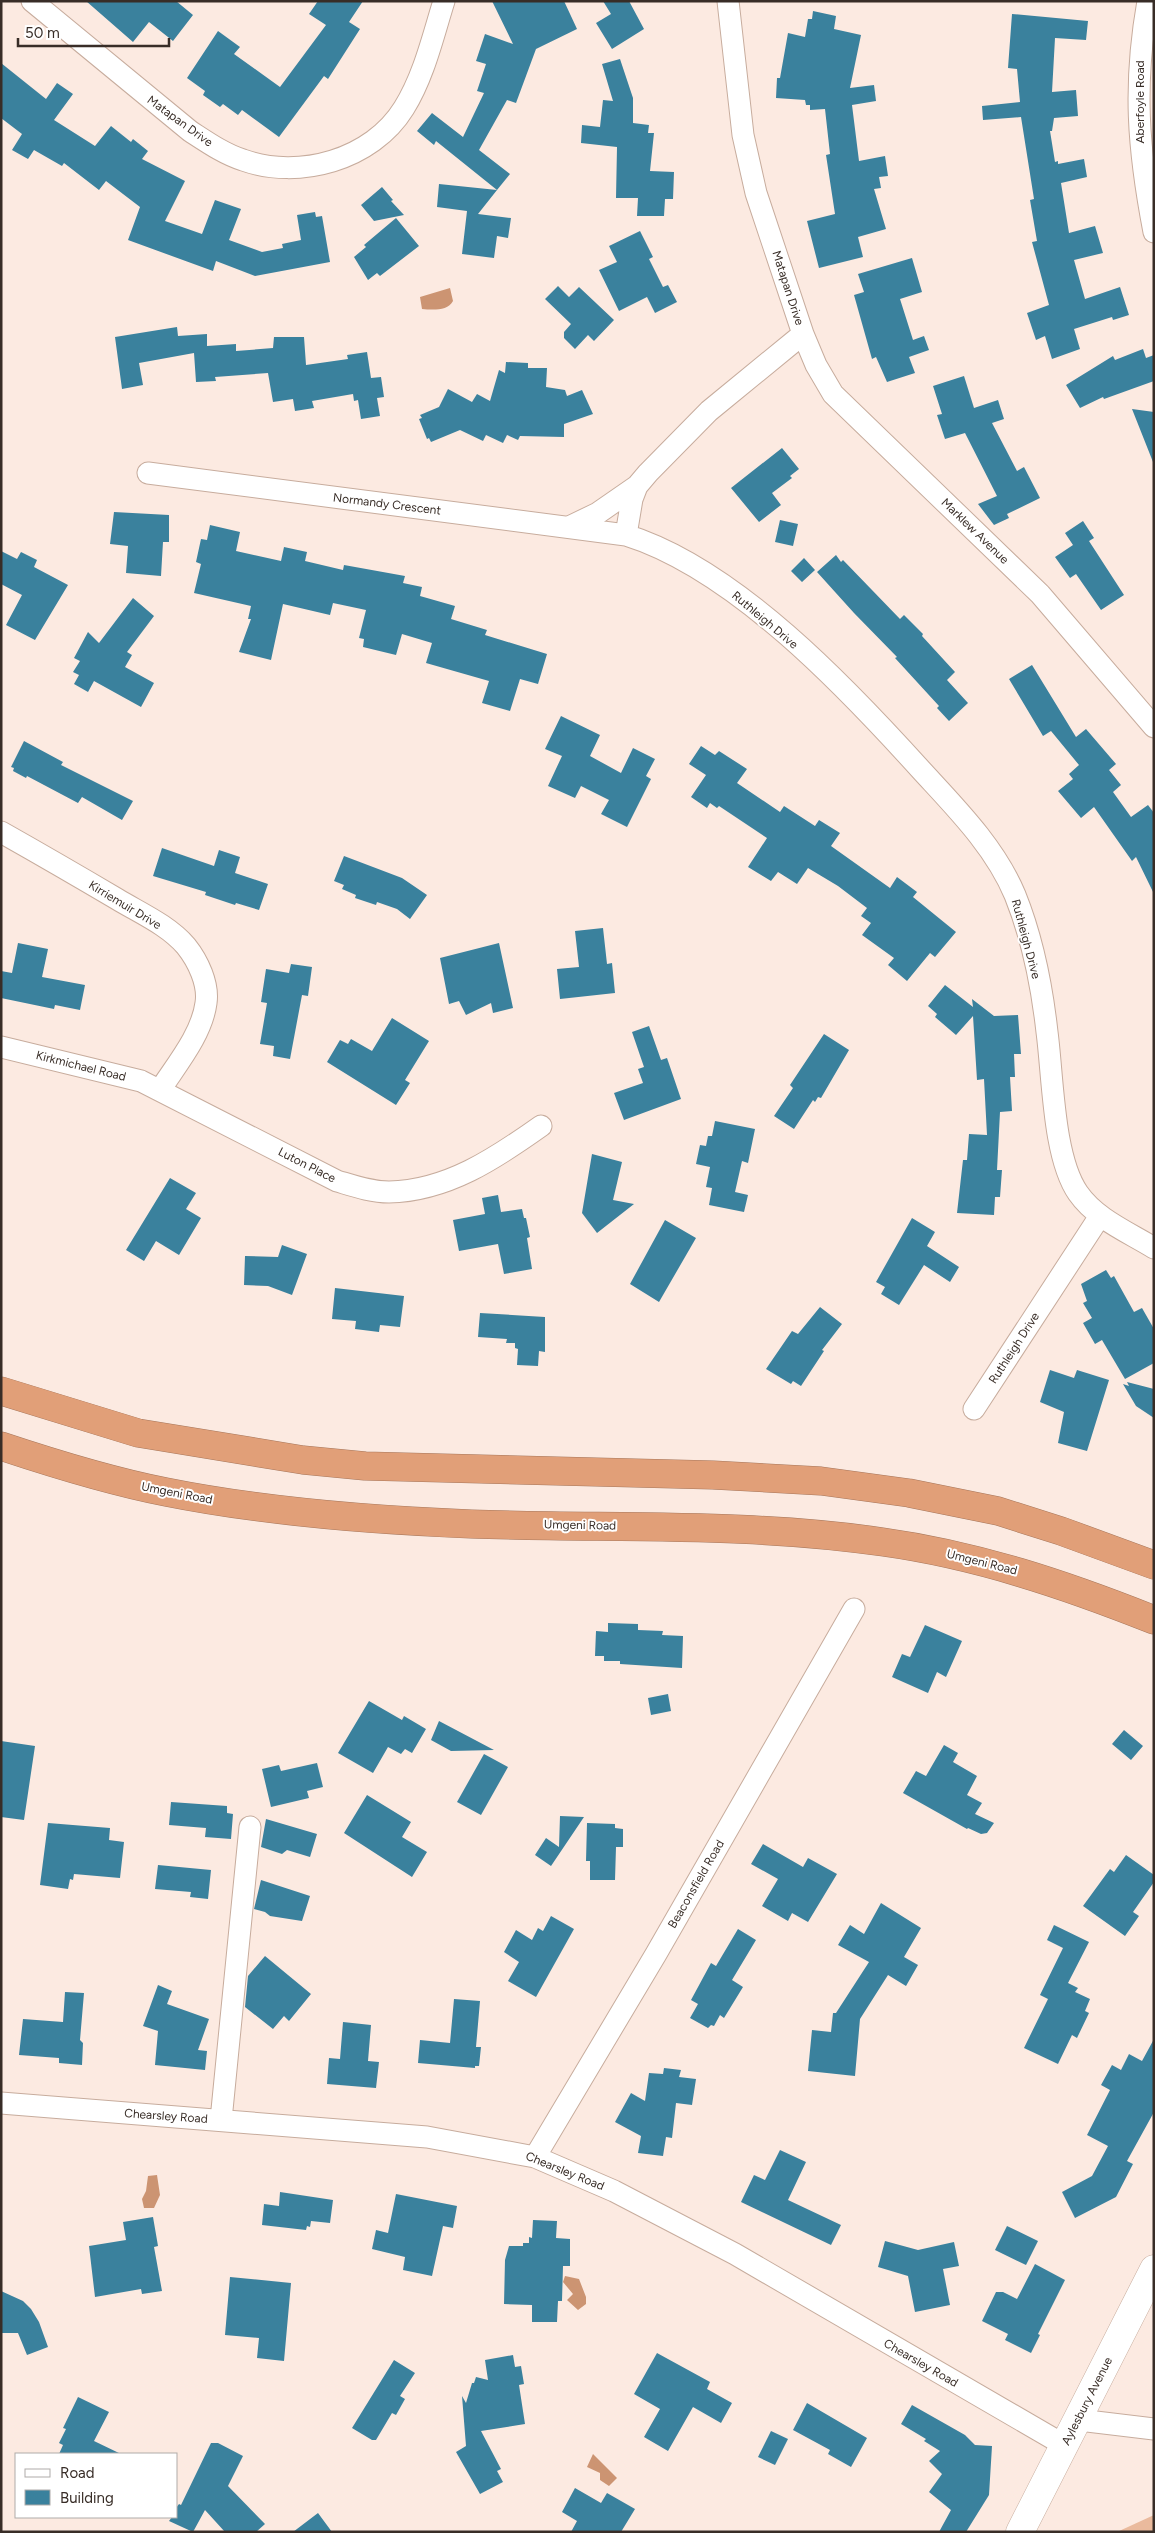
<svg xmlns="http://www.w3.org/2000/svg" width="1155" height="2533" viewBox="0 0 1155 2533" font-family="Figtree,sans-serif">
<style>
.green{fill:#eaba9d}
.water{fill:#cc9472}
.building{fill:#3a819d}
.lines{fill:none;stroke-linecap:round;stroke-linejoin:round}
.street-casing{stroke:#c7ac9d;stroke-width:23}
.secondary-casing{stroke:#c7ac9d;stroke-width:29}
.highway-casing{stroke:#a6775c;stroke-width:29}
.street{stroke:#fff;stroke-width:21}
.secondary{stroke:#fff;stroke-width:28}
.highway{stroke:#e19f78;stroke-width:28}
.labels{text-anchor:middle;stroke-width:4;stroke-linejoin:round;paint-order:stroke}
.street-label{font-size:12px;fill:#382d27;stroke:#fff}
</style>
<rect width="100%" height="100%" fill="#fceae1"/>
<path class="green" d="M1154,2515V2532H1117Z"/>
<path class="water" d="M450,288L453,301C448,311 433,310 422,309L420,297Z
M157,2175L160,2195L154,2208H144L142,2199L146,2191L148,2176Z
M565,2276L579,2279L586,2297V2304L578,2310L567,2300L573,2294L563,2282Z
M593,2454L617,2478L609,2486L600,2480V2473L587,2467Z"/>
<path class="building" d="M86,1H176L193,15L173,41L149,22L133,42Z
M318,1H363L349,22L360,29L328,79L324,76L279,137L242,110L238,115L223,104L220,107L203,95L205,91L187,78L218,31L240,47L234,54L280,87L326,25L309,14Z
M492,1H564L577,29L536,49L516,103L507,100L479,150L510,174L497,190L436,141L434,145L417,131L432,113L463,137L484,93L477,91L486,64L476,61L485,34L513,44Z
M603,1H629L644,29L612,49L596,23L611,14Z
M813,11L836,16L834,29L861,35L850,88L874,85L876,101L852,105L859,161L885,156L888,176L879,177L881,188L874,189L886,229L858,237L863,257L819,268L807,221L835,214L826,155L830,154L825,109L810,110V105H806L805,100L776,98L777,78H780L788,33L805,37L808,19H812Z
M1012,14L1088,21L1086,40L1055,38L1052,92L1076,90L1078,116L1054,118L1052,131H1050L1055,162L1058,161V164L1084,159L1087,177L1061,183L1069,233L1095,226L1103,253L1074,260L1085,299L1120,287L1129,315L1113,320L1112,317L1074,329L1080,349L1052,359L1045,336L1036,340L1027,313L1049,305L1032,242L1037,241L1030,200L1034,199L1021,117L983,120L982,106L1020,102L1017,69L1008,68Z
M620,59L633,98V123L649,125L648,133H654L650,171L674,172L673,199H665L664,216H637L638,198H616L617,147L581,143L582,125L600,127L603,100L613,101L602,64Z
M1,63L46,99L57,83L73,94L54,120L95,146L111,126L131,142L133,139L148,151L142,159L185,181L165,221L202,234L215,200L241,209L229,240L262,252L283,248L282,244L301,240L297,215L315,212L316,217L322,216L330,262L255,276L216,261L213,271L128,240L140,207L106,181L99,190L64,163L62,166L34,150L28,159L12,150L22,134L1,118Z
M439,184L497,190L478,214L511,218L508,238L497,236L494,258L462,254L467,211L437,207Z
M382,187L393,200L391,201L404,215L374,221L361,205Z
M396,218L419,246L380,276L377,273L368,280L354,257L366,247L364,245Z
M640,231L653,257L649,259L663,287L668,285L677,302L655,313L647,297L619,311L599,270L617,262L609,246Z
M912,258L922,292L900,299L913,340L924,336L929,350L909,357L915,373L887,382L876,357L872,359L854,295L864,292L858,274Z
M558,286L569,297L579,287L614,320L594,341L588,335L575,349L564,338V332L571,324L545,299Z
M177,327L178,336L207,334V346L236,344V351L273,348L274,337H304L306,365L348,359L347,355L367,352L371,378L381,377L384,397L377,398L380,416L361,419L358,400L354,401L353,394L312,401L314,408L295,411L293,399L273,402L268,373L215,377L216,381L196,382L194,353L139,363L143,385L122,389L115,337Z
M1143,349L1146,358L1154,355V381L1104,399L1103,397L1080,408L1066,385L1113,356L1115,360Z
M506,362L528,363V368H547L546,387L565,390L567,396L582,390L593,414L564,424V437L520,436L518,440L507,435L503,443L486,435L483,441L460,430L431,442L429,438L427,439L419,419L422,418L420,415L439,407L448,389L472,402L477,394L490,401L499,370L505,373Z
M964,376L974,408L998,400L1004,419L992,423L1017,471L1024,467L1040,498L1007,514L1009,518L994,525L978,504L997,496L965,433L945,439L937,415L942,414L933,386Z
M1132,409L1154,412V462H1153Z
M782,448L799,469L790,476L792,478L772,493L781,505L759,522L731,488Z
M114,512L169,515V542H163L161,576L126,573L128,546L110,544Z
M780,520L798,524L793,546L775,542Z
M1083,521L1094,538L1089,541L1124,595L1101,610L1076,574L1070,578L1055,557L1073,545L1065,533Z
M210,525L240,532L236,551L281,561L284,547L307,552L305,561L343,570L344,565L405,576L403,583L422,587L420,596L455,606L451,619L487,630L485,635L547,654L538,684L520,679L510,711L482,703L489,681L426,663L432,643L402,634L396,655L363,647L364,639L359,638L366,610L333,603L330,615L283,604L271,660L239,652L251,619H248L251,606L194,593L201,564L196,562L201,539L207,540Z
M1,551L17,559L21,552L37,560L34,567L68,585L35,640L6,625L22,595L1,584Z
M836,555L841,562L843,560L900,619L904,615L923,634L922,636L955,672L947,680L968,703L949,721L937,708L939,706L895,658L897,657L854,613L817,572Z
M804,558L815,570L802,582L791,571Z
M133,598L154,616L127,652L132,655L125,667L154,683L141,707L94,681L88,692L74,684L79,675L73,672L80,661L74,658L88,632L99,643Z
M1032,665L1076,737L1086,729L1116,764L1109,770L1121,785L1113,792L1131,817L1148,805L1154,813V894L1136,857L1132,861L1094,807L1081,818L1058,791L1073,779L1069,774L1079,765L1051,731L1043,736L1009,679Z
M561,716L600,735L590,756L621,773L633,748L655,759L646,776L651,779L627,827L601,814L609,800L581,786L575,798L548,786L562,756L545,749Z
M24,741L63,762L61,765L133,801L122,820L82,797L78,803L27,776L26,778L13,771L14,768L11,767Z
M701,746L715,755L719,751L747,769L737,783L780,812L784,806L815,826L819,820L840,833L831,846L890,888L897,877L917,892L913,897L956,932L935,957L930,953L907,981L888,965L894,958L862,935L871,923L861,916L867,908L838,886L808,868L797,884L778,872L771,881L748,867L767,838L719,806L717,808L710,803L707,808L691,797L706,775L689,764Z
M162,848L214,866L219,850L240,857L235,873L268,884L259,910L236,903L235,905L205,895L206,892L153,876Z
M344,856L402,878L427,895L410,919L397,909L377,902L376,905L355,898L356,895L342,889L344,885L334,881Z
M603,928L607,964L612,963L615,993L560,999L557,969L579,967L575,931Z
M18,943L48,949L42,977L85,985L80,1010L55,1005L54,1009L1,998V971L12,973Z
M499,943L513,1008L493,1013L491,1003L466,1015L459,1001L449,1004L440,958Z
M291,964L312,967L308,996L302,995L290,1059L273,1056L274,1046L260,1044L267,1003L261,1002L266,969L289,973Z
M945,985L973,1007L972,999L994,1016L1018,1015L1021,1054H1014L1015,1077H1010L1012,1111L1000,1112L997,1170H1002L1000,1197H995L994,1215L957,1213L963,1160H967L969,1134L987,1135L984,1079L977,1080L973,1016L956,1035L935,1017L937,1014L928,1006Z
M392,1018L429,1041L405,1080L410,1083L396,1105L327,1062L340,1040L348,1044L351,1039L372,1051Z
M649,1026L661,1060L667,1058L681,1099L624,1120L614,1093L643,1083L638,1069L644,1067L632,1032Z
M824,1034L849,1050L821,1098L818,1097L815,1102L813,1100L794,1129L774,1116L793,1088L790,1085Z
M715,1121L755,1129L748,1163L742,1161L735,1192L748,1195L744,1212L709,1205L712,1188L706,1187L710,1167L696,1164L700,1145L706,1146L708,1136H712Z
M592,1154L622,1162L613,1200L634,1204L597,1233L582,1213Z
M170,1178L196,1193L186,1209L201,1218L179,1255L156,1241L144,1261L126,1250Z
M498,1195L501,1212L522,1209L524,1218H526L530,1237L527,1238L532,1269L504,1274L498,1244L459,1251L453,1220L485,1214L482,1198Z
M912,1218L935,1232L927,1246L959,1267L950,1282L924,1265L899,1305L881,1294L885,1287L876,1282Z
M665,1220L696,1238L659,1302L630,1284Z
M282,1245L307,1254L292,1295L268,1286L244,1285L245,1256L278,1257Z
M1106,1270L1111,1278L1114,1276L1134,1312L1142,1308L1154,1329V1363L1125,1379L1102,1340L1095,1344L1083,1323L1092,1318L1083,1303L1087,1301L1081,1284Z
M335,1288L404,1296L400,1327L380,1325L379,1332L355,1329L356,1321L332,1319Z
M820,1307L842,1324L822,1350L824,1351L801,1386L793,1381L791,1384L766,1369L792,1331L798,1334Z
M480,1313L545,1317V1352L539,1351L538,1366L517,1365L518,1349L515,1348V1343H506L507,1339L478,1337Z
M1050,1370L1074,1378L1077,1370L1109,1380L1087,1451L1058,1443L1064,1412L1040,1402Z
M1127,1382L1154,1389V1418L1136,1406L1123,1384L1129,1386Z
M608,1623L638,1624V1630L663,1631L662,1635L683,1636L682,1668L620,1664V1661H604V1656H595L596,1631L608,1632Z
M925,1625L962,1641L946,1677L937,1672L928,1693L892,1677L902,1654L910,1657Z
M668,1694L671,1711L651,1715L648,1698Z
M369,1701L402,1720L404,1716L426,1729L412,1753L405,1749L401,1754L388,1747L373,1773L338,1753Z
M439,1721L494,1750L451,1751L431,1740Z
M1124,1730L1143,1746L1131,1760L1112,1744Z
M1,1741L35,1746L24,1820L1,1817Z
M944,1745L958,1753L953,1762L977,1776L967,1795L982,1803L975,1814L994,1823L987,1833L981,1834L968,1828L967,1829L903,1793L916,1771L926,1776Z
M484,1754L508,1767L481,1815L457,1802Z
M317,1763L323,1787L307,1791L309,1798L271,1807L262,1769L279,1765L281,1771Z
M367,1795L411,1822L402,1837L427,1852L412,1877L344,1833Z
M171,1802L227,1806V1813L233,1814L231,1839L205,1837L206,1828L169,1825Z
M560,1816L584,1817L551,1866L535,1855L546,1838L559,1847Z
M266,1819L317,1834L310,1857L287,1850L282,1854L261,1847Z
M48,1823L110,1828L109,1840L124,1842L120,1878L74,1874L73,1880L70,1879L68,1889L40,1885Z
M587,1823L615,1824V1828L623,1829V1847H616L615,1880H590V1861H586Z
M763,1844L803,1867L808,1858L837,1874L808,1922L792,1913L788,1921L762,1906L778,1879L751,1864Z
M1126,1855L1154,1875V1882L1133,1912L1139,1916L1125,1936L1083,1906L1110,1869L1114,1872Z
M158,1865L211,1870L208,1899L190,1897L191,1892L155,1889Z
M261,1880L310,1896L302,1921L270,1916L265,1912L254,1909Z
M881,1903L921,1928L904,1957L918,1965L906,1986L888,1975L860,2019L855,2076L808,2071L812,2030L831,2032L833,2013H836L869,1962L838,1945L850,1925L864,1934Z
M551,1916L574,1929L536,1997L508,1981L519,1962L504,1952L516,1930L532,1940L538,1928L543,1931Z
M1054,1925L1089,1942L1068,1983L1078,1988L1075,1992L1090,1999L1085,2011L1089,2013L1077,2038L1072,2035L1058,2064L1024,2048L1048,1999L1040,1995L1063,1948L1047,1940Z
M738,1929L756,1940L732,1980L743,1987L724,2018L720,2015L714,2026L711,2025L708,2028L690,2018L698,2004L691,2000L711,1963L716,1966Z
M265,1956L311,1994L289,2021L284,2016L273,2029L245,2007L248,1976Z
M158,1985L172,1991L167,2004L209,2019L198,2050L207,2051L205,2070L155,2065L158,2031L143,2026Z
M65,1992L84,1993L80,2040L83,2043L82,2065L59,2063V2058L19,2055L23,2019L63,2022Z
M454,1999L480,2001L476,2047H481L479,2066H475V2068L418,2063L420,2040L450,2043Z
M343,2022L371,2025L368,2061L379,2062L376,2088L327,2084L329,2058L340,2059Z
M1154,2039V2112L1127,2161L1133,2164L1116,2197L1075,2218L1062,2192L1092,2176L1108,2146L1087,2135L1110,2090L1101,2085L1112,2065L1121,2070L1129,2054L1142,2061Z
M664,2068L681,2070L679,2077L696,2079L692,2105L676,2103L672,2138L666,2137L663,2156L638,2153L641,2136L615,2122L631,2093L645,2101L649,2073L663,2074Z
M780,2150L806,2162L788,2200L841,2225L831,2245L741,2202L754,2175L765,2180Z
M280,2192L333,2200L330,2223L311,2221L310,2227L307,2226L306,2230L262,2225L264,2204L279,2206Z
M396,2194L457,2206L453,2228L443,2226L432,2276L403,2270L405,2257L372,2249L376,2230L388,2233Z
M153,2217L158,2246L154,2247L162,2291L142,2294L141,2289L95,2297L89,2246L126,2240L123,2222Z
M533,2220L557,2221L556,2238L570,2239V2266H563L562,2301H558L557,2322H532V2305L504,2304L505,2260L509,2246H523V2243H529V2237L532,2238Z
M1007,2226L1038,2241L1026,2265L995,2250Z
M885,2241L918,2250L954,2242L959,2266L943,2269L950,2305L915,2312L908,2276L878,2267Z
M1035,2264L1065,2280L1038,2334L1040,2335L1031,2353L1005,2340L1008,2334L982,2321L996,2292H1003L1017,2299Z
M230,2277L291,2283L284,2361L257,2358L259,2338L225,2335Z
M1,2291L23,2301L31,2309L39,2322L48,2347L27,2355L18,2333H1Z
M657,2353L710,2382L707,2389L732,2403L721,2423L693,2407L668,2451L644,2437L660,2409L634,2394Z
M513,2355L515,2367L521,2366L524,2384L519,2385L525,2424L481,2431L501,2469L497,2471L503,2482L480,2494L456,2452L466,2446L462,2396L466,2403L472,2383H474L476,2377L488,2380L485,2360Z
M394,2360L415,2373L400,2396L405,2399L396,2415L392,2413L376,2440H372L352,2428Z
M78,2397L109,2412L94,2441L121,2454H59L63,2445L59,2443L66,2429L63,2428Z
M807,2403L867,2438L851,2467L828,2454L830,2450L793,2430Z
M912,2405L965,2435L975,2445L992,2446L989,2495L966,2532H939L951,2510L929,2492L942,2474L929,2461L940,2451L924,2441L926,2439L901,2424Z
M771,2431L788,2439L775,2465L758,2457Z
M211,2443H218L243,2456L228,2486L265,2524L256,2532H225L205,2510L193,2532L169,2521L172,2517H176V2508L179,2504L181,2505Z
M575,2488L601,2503L607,2493L635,2509L621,2532H571L577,2521L562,2512Z
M318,2513L332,2532H293Z"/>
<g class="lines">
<defs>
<path id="street" d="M32,1L190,131C207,142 224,154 243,160C299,180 372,160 404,108C424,76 433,36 444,1
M1148,1C1133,85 1138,149 1154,232
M803,334L816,365L833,394L1040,594L1154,727
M148,473L626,535C735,569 847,688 922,771C956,808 995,847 1015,895C1032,937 1042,987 1047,1032C1053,1077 1053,1157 1078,1193C1096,1219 1128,1232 1154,1248
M569,527L598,513L637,486
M626,535L632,499L637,486L648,473L709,411L803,334L756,193L743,135L728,1
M1,832C40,854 78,876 117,899C140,913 168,925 186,946C198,961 209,984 206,1003C202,1034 177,1064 160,1090
M1,1047L141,1081L337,1181C354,1186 371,1192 389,1192C447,1191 496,1158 541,1126
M974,1409L1100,1216
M1,2103L427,2137L535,2157L614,2191L735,2254L1064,2445
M221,2120L250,1827
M535,2157L656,1954L854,1609
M1079,2420L1154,2429"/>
<path id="secondary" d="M1020,2532L1154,2269"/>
<path id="highway" d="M1,1391L138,1433L303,1460L365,1466L713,1475L821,1481L909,1493L998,1511L1061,1531L1154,1565
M1,1446C55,1464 110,1481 166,1492C266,1512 369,1520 471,1524C608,1529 747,1522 883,1542C977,1555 1066,1585 1154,1620"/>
</defs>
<use href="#street" class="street-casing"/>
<use href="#secondary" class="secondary-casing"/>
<use href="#highway" class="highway-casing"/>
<use href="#street" class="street"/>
<use href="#secondary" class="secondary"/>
<use href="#highway" class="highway"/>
</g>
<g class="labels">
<g class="street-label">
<text transform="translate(1140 102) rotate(-90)" y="4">Aberfoyle Road</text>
<text transform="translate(180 121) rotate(36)" y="4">Matapan Drive</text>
<text transform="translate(788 288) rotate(72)" y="4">Matapan Drive</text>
<text transform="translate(387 504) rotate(7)" y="4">Normandy Crescent</text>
<text transform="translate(975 531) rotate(44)" y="4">Marklew Avenue</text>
<text transform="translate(765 620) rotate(40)" y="4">Ruthleigh Drive</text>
<text transform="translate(125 905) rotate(31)" y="4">Kirriemuir Drive</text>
<text transform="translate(1026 939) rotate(75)" y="4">Ruthleigh Drive</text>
<text transform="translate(81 1066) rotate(14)" y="4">Kirkmichael Road</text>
<text transform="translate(307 1165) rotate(27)" y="4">Luton Place</text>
<text transform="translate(1014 1348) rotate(-57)" y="4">Ruthleigh Drive</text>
<text transform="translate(177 1493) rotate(11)" y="4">Umgeni Road</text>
<text transform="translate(580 1525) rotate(1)" y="4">Umgeni Road</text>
<text transform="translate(982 1562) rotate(14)" y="4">Umgeni Road</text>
<text transform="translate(696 1884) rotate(-60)" y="4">Beaconsfield Road</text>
<text transform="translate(166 2116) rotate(4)" y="4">Chearsley Road</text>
<text transform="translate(565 2171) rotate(22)" y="4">Chearsley Road</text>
<text transform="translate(921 2363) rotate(30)" y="4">Chearsley Road</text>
<text transform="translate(1087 2401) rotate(-63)" y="4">Aylesbury Avenue</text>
</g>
</g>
<rect width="1155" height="2533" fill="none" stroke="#382d27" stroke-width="5"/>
<rect x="15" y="2453" width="162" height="65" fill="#ffffff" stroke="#afaba9"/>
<rect x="25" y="2469" width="25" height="8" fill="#ffffff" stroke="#afaba9"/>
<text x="60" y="2478" font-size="15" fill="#382d27">Road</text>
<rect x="25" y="2490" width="25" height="15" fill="#3a819d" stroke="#afaba9"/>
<text x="60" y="2503" font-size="15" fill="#382d27">Building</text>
<path d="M18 38v8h151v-8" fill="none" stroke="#382d27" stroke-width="2.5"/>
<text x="25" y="38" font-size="15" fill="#382d27" stroke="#ffffff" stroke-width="4" paint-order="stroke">50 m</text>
</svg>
